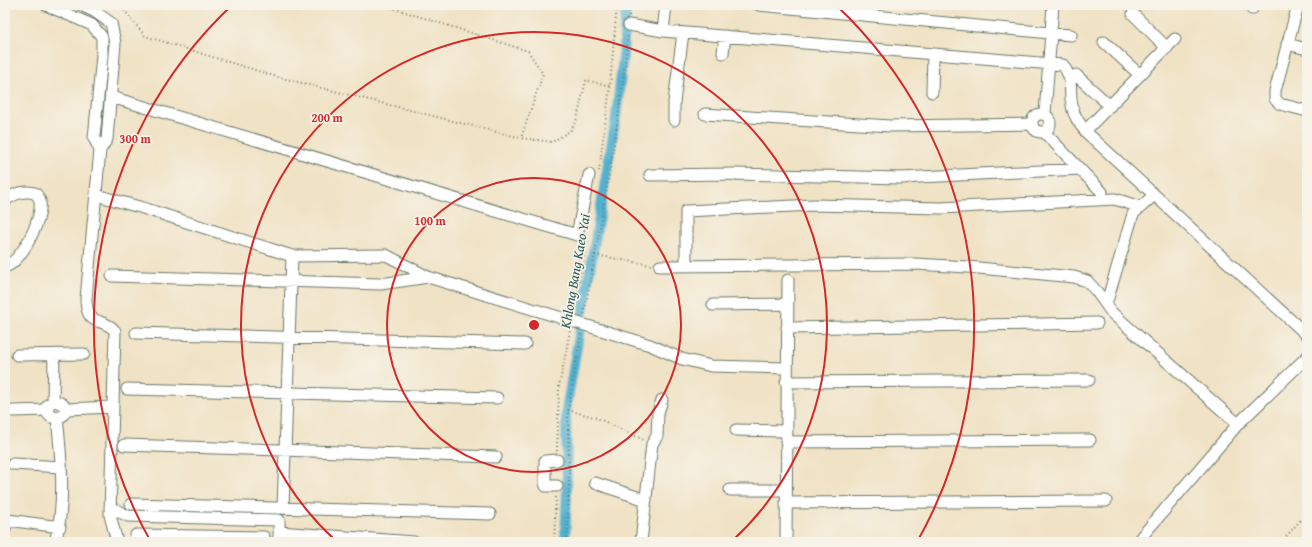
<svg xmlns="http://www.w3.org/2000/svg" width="1312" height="547" viewBox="0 0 1312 547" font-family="'Gentium Book Plus',serif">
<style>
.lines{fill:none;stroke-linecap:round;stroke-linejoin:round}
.canal{stroke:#51b1d0;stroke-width:10}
.minor-casing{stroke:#687767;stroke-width:13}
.path{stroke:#687767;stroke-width:2;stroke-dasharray:1 3;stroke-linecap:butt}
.minor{stroke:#fff;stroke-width:11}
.ring{fill:none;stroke:#d62828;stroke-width:2}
.labels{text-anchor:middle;stroke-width:3.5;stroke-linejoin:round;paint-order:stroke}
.water-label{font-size:14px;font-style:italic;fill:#2c5a5b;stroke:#f7f3e8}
.centre{fill:#d62828;stroke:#f7f3e8;stroke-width:2}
.ring-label{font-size:12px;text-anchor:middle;font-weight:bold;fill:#d62828;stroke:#f7f3e8;stroke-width:3.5;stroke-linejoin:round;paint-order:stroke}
</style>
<rect width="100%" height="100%" fill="#f7f3e8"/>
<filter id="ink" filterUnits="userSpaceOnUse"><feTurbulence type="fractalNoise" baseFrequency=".025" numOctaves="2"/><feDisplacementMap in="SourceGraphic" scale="8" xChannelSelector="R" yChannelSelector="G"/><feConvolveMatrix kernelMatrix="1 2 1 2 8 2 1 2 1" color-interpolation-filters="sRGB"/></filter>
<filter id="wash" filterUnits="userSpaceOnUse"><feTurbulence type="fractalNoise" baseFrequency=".012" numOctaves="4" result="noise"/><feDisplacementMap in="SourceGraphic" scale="16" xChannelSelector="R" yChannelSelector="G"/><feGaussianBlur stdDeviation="0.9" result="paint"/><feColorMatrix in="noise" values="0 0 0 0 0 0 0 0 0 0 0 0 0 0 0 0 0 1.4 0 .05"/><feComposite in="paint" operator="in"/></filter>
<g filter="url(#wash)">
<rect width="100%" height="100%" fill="#f0e2c5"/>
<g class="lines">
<path class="canal" d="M565,542L567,490L566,411L616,117L623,57L626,5"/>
</g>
</g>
<g filter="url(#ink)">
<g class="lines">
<defs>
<path id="minor" d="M46,5L92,25L102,37V56L94,138L100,150
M81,5L94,11L111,23L115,43L107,139L100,150L86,299C87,329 103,316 115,331L110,515L117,542
M759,5L1071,35
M1248,5L1252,9
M1298,5L1275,91V99L1280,104L1307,111
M1133,14L1167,48
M629,25L663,31L1063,65C1075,83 1068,87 1072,106C1074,117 1080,125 1087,133L1307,335
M663,31L666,5
M1104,42L1140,75
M1287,44L1307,49
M723,53L725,36
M1076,75L1110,106
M932,92L933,55
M111,97L577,235L589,175
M1032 123a9 9 0 1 1 18 0a9 9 0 1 1-18 0Z
M705,114L890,126L1032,124
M1045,114L1053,5
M674,120V102L683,33
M1085,131L1175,39
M1044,132L1102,192
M650,175L735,174L901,178L1080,169
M96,195L143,208L292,256L283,508
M5,201C14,193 23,190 35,193C37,195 39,197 40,201C43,219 22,261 5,267
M292,256L386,255L428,277
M686,261V211L814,205L941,208L1115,199L1140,207
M660,266L915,264L968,267L1074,277L1087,281L1097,292L1112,313L1238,424
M112,276L381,284L428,277L650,345L682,359L711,366L787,368
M1108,298L1133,214L1153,196
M713,305L787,304
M787,328L1097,323
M136,333L525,344
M17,355L84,354
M786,382L1089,380
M127,389L497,398
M53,402L54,355
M67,409C62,402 53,398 47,406L48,414L51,417L62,416L67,409L113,407
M13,411L48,410
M736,430L786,431
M786,442L1090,440
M124,445L496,457
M13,464L60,467
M595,483L646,500
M557,486H546L545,483V461L557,460
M730,490H786
M786,503L1106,501
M131,504L490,514
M110,507L128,516L279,520V542
M5,529L8,520L60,527
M279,532L414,542
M136,535L264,537
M55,542C66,505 61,455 57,417
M641,542L652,444L657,436L658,413L662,400
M786,542L788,280
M1137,542L1238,424L1307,357"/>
</defs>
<use href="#minor" class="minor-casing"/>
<path class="path" d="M118,5L125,11L145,36L274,76L521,138L552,142L570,131L577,119L586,80L610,86
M383,5L528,51L543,74L521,138
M629,16L630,5
M599,171L610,86L617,5
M595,255L651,265
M573,312L587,240
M584,314C601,221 619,129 628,34
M568,410L597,418L644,440
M557,451L559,387L570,331
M554,542L556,495
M567,542L569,485L568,410L581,334
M1281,542L1307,513"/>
<use href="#minor" class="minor"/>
</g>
</g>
<g class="ring">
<circle cx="534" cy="325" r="147"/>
<path d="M336 541A293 293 0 1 1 732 541"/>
<path d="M151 542A440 440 0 0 1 231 6M837 6A440 440 0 0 1 917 542"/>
</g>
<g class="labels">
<g class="water-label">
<text transform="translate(575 271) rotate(-80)" y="5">Khlong Bang Kaeo Yai</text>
</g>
</g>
<circle cx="534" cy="325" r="6" class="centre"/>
<g class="ring-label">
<text x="327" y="122">200 m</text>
<text x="135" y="143">300 m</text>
<text x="430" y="225">100 m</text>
</g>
<rect width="1312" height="547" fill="none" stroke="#f7f3e8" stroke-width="20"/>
</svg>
